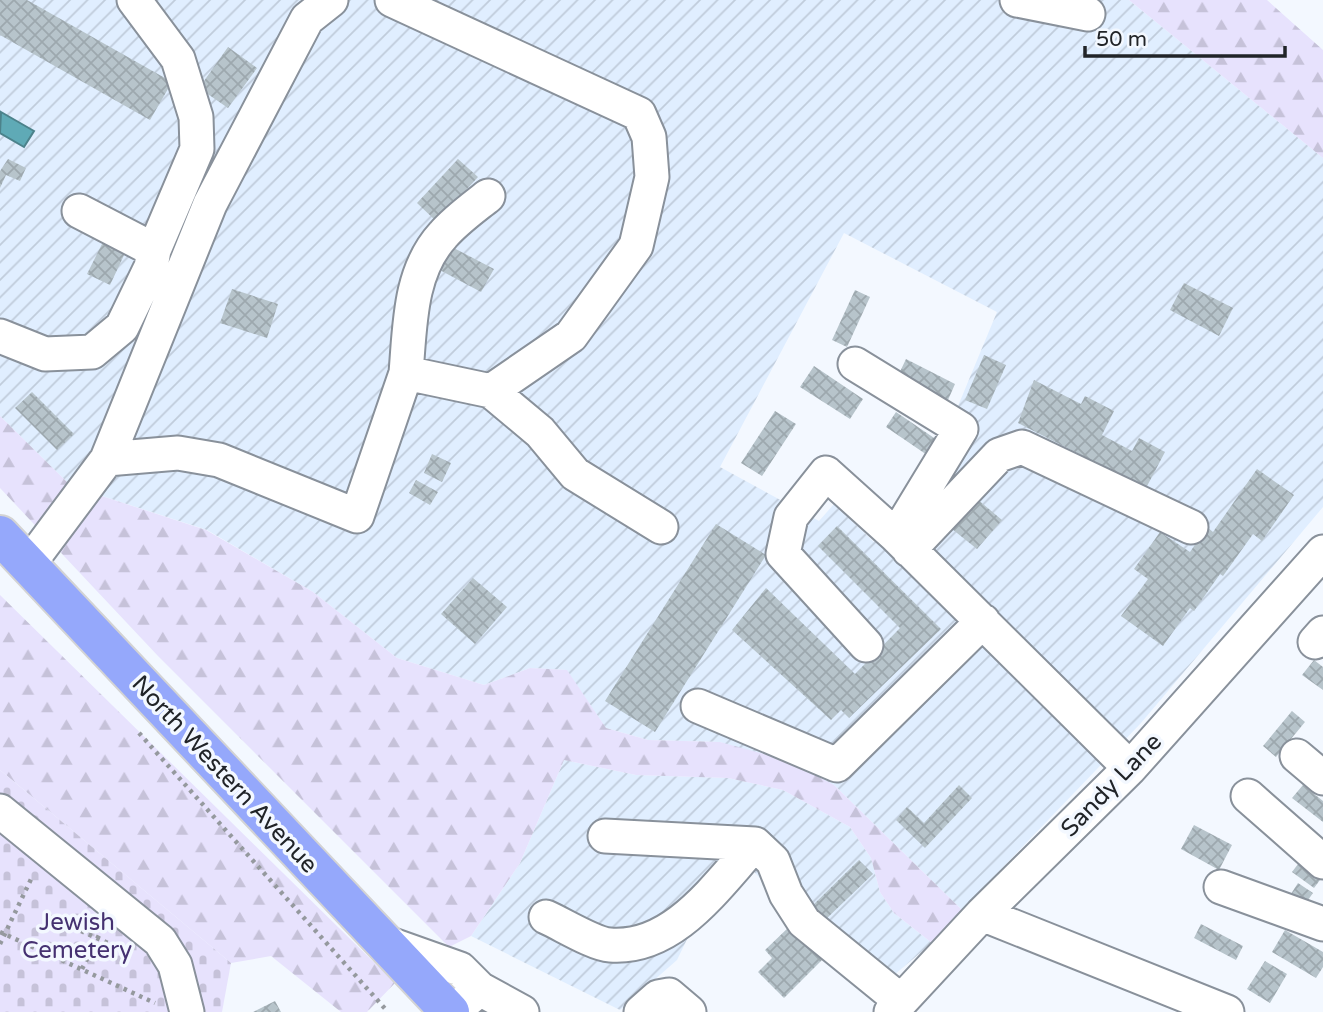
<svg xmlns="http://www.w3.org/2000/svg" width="1323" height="1012" viewBox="0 0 1323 1012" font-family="'Varela Round',sans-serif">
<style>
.industrial{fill:url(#industrial-furrows);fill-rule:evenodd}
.forest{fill:url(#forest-firs)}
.cemetery{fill:url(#cemetery-stones)}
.water{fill:#5faab6;stroke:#4c828b;stroke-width:2}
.building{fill:url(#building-cross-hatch)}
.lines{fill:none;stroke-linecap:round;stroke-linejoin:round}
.minor-casing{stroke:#89919b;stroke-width:37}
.highway-casing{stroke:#d3d3d4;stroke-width:42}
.path{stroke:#95999e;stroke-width:4.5;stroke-dasharray:3.5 5;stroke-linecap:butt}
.minor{stroke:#fff;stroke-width:33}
.highway{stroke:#95a8fb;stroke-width:38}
.labels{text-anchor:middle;stroke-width:7;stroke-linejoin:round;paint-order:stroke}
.street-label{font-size:24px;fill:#212428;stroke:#f3f8ff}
.park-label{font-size:24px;fill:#453171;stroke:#f3f8ff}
</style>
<defs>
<pattern id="industrial-furrows" width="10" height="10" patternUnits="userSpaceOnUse" patternTransform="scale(1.75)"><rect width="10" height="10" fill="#e0eeff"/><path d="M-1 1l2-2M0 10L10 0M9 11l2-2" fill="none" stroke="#c0ccdb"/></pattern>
<pattern id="forest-firs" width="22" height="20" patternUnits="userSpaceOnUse" patternTransform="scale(1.75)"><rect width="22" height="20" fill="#e7e2fd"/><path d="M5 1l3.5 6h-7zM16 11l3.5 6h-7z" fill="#c6c2d9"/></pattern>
<pattern id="cemetery-stones" width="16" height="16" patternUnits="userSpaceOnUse" patternTransform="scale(1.75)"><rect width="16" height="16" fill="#e7e2fd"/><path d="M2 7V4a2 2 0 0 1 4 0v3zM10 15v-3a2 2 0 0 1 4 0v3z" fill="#c6c2d9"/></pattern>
<pattern id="building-cross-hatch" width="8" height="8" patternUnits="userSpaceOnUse" patternTransform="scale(1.75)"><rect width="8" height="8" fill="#b7c4cb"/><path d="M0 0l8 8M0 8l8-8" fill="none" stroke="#9da8ae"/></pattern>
</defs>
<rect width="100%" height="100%" fill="#f3f8ff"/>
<path class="industrial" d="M0,0H1129L1323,158V507L1141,723L962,910L834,785L720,742L648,740L606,728L566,670L530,668L484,685L397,658L313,592L207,530L71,486L0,416ZM844,233L997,312L941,447L874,542L834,504L819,521L720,467Z
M564,760L636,775L728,778L783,790L850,827L871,858L880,892L894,913L932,943L875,991L818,943L748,865L693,927L677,960L620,1010L471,936L520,863Z"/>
<path class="forest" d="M1129,0H1267L1323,50V158Z
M0,416L71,486L206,530L313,592L397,658L484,685L530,668L567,670L606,728L648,740L720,742L786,760L834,785L962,910L932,943L894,913L880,892L871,858L850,827L783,790L728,778L636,775L564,760L520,863L471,936L449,947L158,656L0,488Z
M0,595L395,983L367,1012H341L271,956L231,963L0,770Z"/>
<path class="cemetery" d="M0,770L231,963L222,1012H0Z"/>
<path class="water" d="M1,112L34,131L24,147L0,133Z"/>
<path class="building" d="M0,0H27L172,82L150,120L0,35Z
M228,47L257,68L228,108L199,88Z
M8,159L26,168L20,181L6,175L0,188V171Z
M458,159L478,177L437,222L417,203Z
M104,240L126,251L110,285L87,274Z
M448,245L494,269L481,292L436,268Z
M1184,283L1233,308L1219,336L1170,310Z
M232,289L278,304L267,338L220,323Z
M855,290L870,297L847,347L832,340Z
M984,355L1006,365L987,409L965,400Z
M906,359L955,384L948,400L898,376Z
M814,366L863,399L850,419L800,387Z
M1034,380L1081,404L1085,396L1114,411L1102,435L1132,451L1139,438L1165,452L1146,488L1018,423Z
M32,392L74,434L57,450L15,408Z
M775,411L796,424L762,476L741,463Z
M896,412L940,442L930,457L886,427Z
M432,454L451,463L442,482L424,473Z
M1257,469L1294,495L1262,541L1253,534L1223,576L1220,574L1194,611L1190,608L1163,646L1121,616L1148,579L1134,569L1160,532L1190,552L1207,527L1213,532Z
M416,480L438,492L430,505L409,493Z
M977,499L1002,520L977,549L952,529Z
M716,524L766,555L655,732L605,701Z
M837,526L941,629L849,718L841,710L831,720L732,630L766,588L855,674L900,628L818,546Z
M473,578L507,607L475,644L441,614Z
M1314,660L1323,667V690L1302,675Z
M1292,711L1305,722L1276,757L1263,746Z
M959,785L972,798L925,848L896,820L907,807L924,823Z
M1303,785L1323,801V822L1292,798Z
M1194,825L1232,845L1219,870L1181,849Z
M859,860L873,874L824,921L811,907Z
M1301,860L1323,876L1314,888L1292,872Z
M1298,883L1313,893L1303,907L1289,897Z
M1201,924L1243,946L1236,960L1194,938Z
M790,926L823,959L784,998L758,972L772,958L765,950Z
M1285,930L1323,952V967L1316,978L1272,952Z
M1265,961L1287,974L1270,1003L1247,989Z
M275,1001L281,1012H253Z"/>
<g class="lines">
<defs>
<path id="minor" d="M134,0L178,59L196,117L197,149L154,250
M1017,0L1088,14
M0,336L45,354L92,352L122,327L151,267L154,250L79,211
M855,364L961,429L896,536L1130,768
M406,373C410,326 409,272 443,235C456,220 473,208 488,196
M491,391L540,432L575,474L661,527
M107,459L178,453L219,460L357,516L406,373L491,391L571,336L636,246L652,177L649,137L639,114L392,0
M909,550L999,455L1022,447L1191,527
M28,565L107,459L210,204L307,19L331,0
M1315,642L1323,633
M866,645L783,554L791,517L826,473L896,536
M698,706L837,765L983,621
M1297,756L1323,778
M1248,796L1323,862
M0,811L160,941L175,965L187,1012
M605,836L755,844L773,861L786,894L804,922L901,1001
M1221,887L1323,924
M982,914L1227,1012
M546,917C562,924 594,944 610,945C674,950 717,885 755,844
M384,942L460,969L480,989
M462,1004L480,989L522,1012
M641,1012L658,997L669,995L689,1012
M891,1012L982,914L1130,768L1323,552"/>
<path id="highway" d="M0,535L450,1012"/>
</defs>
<use href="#minor" class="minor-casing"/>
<use href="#highway" class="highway-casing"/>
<path class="path" d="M139,733L388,1012
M50,917L119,948
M0,932L155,1003
M0,944L33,875
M82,969L102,929"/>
<use href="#minor" class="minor"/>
<use href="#highway" class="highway"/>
</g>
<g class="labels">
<g class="street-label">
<text transform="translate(225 774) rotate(47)" y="8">North Western Avenue</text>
<text transform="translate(1111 785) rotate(-46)" y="8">Sandy Lane</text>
</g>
<g class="park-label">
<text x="77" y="930">Jewish<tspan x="77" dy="28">Cemetery</tspan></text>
</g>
</g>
<path d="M1085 46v10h200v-10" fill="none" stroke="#212428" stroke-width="3.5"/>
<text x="1096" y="46" font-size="21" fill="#212428" stroke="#f3f8ff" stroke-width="5" paint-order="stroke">50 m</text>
</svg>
